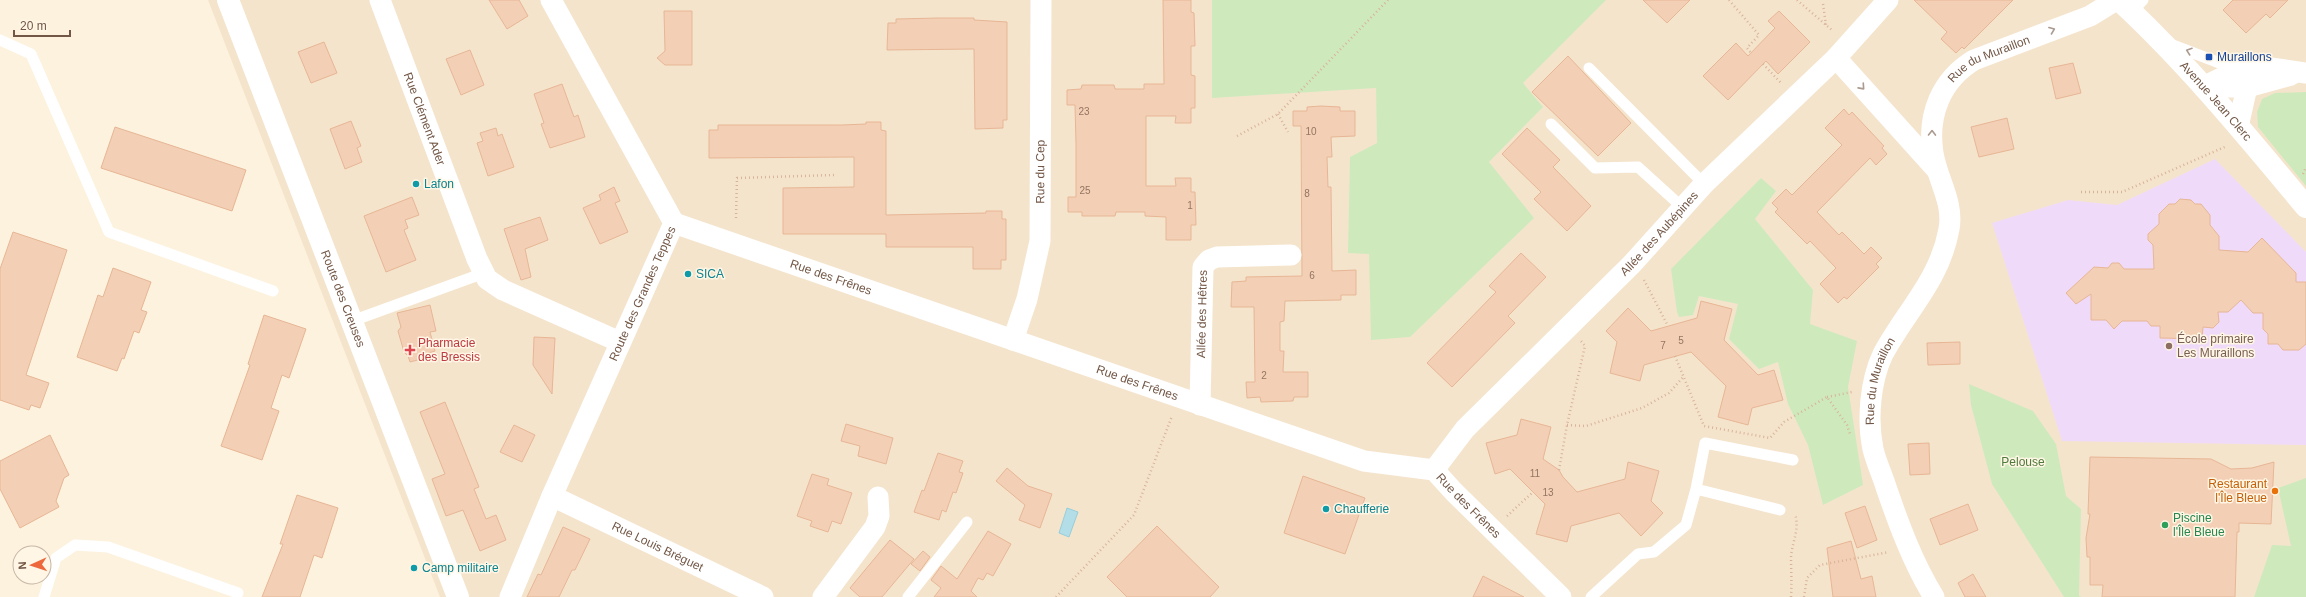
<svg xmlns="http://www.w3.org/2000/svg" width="2306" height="597" viewBox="0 0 2306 597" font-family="Arial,sans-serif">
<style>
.residential{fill:#f5e4cc}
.education{fill:#efdbf9}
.green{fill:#ceeabd}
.water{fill:#b3dee7;stroke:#98cdd9}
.building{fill:#f3cfb5;stroke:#e7b695}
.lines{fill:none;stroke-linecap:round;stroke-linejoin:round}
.path{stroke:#d8b399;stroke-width:2.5;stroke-dasharray:1 3;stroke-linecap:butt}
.service{stroke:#fff;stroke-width:11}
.minor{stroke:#fff;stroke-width:21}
.tertiary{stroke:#fff;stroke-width:22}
.secondary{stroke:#fff;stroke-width:22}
.oneway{stroke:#ab9a90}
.transit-dot{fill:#1a4fb4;stroke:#fff6e5;stroke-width:1.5}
.culture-dot{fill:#0f9aa8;stroke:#fff6e5;stroke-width:1.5}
.education-dot{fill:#8d6e63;stroke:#fff6e5;stroke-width:1.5}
.health-dot{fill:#e0444e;stroke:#fff6e5;stroke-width:1.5}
.food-dot{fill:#e8710a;stroke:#fff6e5;stroke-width:1.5}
.leisure-dot{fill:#2e9e5b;stroke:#fff6e5;stroke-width:1.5}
.labels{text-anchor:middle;stroke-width:3;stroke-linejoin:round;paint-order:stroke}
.number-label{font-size:10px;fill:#937562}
.transit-label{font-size:12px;fill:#164399;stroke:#fff6e5;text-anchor:start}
.street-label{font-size:12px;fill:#735746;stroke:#fff6e5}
.culture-label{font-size:12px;fill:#0d838f;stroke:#fff6e5;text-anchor:start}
.education-label{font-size:12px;fill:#785e54;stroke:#fff6e5;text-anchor:start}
.health-label{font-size:12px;fill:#be3a42;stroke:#fff6e5;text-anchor:start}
.park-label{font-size:12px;fill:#4e7a3d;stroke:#fff6e5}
.food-label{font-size:12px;fill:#c56008;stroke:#fff6e5;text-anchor:end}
.leisure-label{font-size:12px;fill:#27864d;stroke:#fff6e5;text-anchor:start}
</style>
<rect width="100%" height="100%" fill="#fdf2de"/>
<path class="residential" d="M208,0H2306V597H440Z"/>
<path class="education" d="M2215,159L2306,252V445L2062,441L1992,223L2068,200L2117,205Z"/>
<path class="green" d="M1212,0H1606L1523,83L1543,107L1489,162L1534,218L1410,337L1371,340L1369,254L1348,253L1350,157L1377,143L1376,88L1212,98Z
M2306,92V186L2258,127L2257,112L2262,99L2275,93Z
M1761,178L1776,191L1755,219L1813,290L1810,324L1857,341L1848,387L1863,485L1823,505L1808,445L1788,404L1778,362L1759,369L1729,339L1738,304L1699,296L1693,315L1679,317L1677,312L1671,269Z
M1969,384L2033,411L2056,444L2066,496L2081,509L2079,596L2082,597H2064L1992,484L1971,405Z
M2306,478V597H2254L2272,545L2291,546L2278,488Z"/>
<path class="water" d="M1067,508L1078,512L1069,537L1059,533Z"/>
<path class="building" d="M489,0H519L528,16L507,29Z
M1163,0H1191V12L1194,13L1195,46H1191V75L1195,76V108H1191V123H1175L1176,116H1146V186H1176L1175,178H1191V192H1195L1196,225H1191V240H1166V217L1145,216V212H1116L1115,216H1082V212H1068V197H1076V143L1075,105H1067V90L1081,89L1082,85H1114L1115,89H1144V84H1164Z
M1643,0H1690L1667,23Z
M1914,0H2013L1964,49L1962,47L1956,53L1941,39L1947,32Z
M2233,0H2288L2270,18L2266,14L2246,33L2223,10Z
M664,11H692V65H665L657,58L665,51Z
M1779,11L1810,42L1778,74L1766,61L1728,100L1703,76L1736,43L1748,56L1775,28L1768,21Z
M939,18H974V20L1007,22V120H1003V128L975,129L974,49L887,50L888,23H896V19Z
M324,42L337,73L311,83L298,52Z
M470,50L484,85L461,95L446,59Z
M1568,56L1631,123L1598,156L1532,92Z
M2073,63L2081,93L2056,99L2049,68Z
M562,84L574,117L578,115L585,137L550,148L541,124L544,123L534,94Z
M1321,106L1340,107V111H1355V136L1331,137L1332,157H1327L1328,187H1331L1332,271L1356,270V295H1341V300L1285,301L1284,321L1280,322V351H1284L1283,372H1308V397H1294L1293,401L1261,402L1260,397L1247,398L1246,382H1255L1254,307H1231L1232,282L1246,281V277L1302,276L1301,126H1293V111H1307V107Z
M1844,109L1849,115L1852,112L1884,146L1882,148L1887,154L1876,165L1870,158L1817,212L1839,235L1842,232L1864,254L1871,247L1882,258L1876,264L1879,267L1847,299L1844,297L1838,303L1820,284L1836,268L1810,241L1807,244L1775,212L1778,209L1772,203L1786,189L1792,195L1842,145L1825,128Z
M2007,118L2014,149L1979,157L1971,127Z
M351,121L361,146L357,148L362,162L345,169L330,129Z
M866,122H881V130L886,131V215L986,213V211H1002V219H1006V260H1001V269H973V247H886V234H783V188L854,187V157L709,158V130H718V125H842L866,124Z
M115,127L246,170L232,211L101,168Z
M496,128L498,136L502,134L514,167L488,176L477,143L483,141L480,133Z
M1527,128L1560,160L1553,167L1591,206L1567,231L1534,199L1541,192L1502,154Z
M614,187L620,201L615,203L628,232L600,244L583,208L601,200L599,195Z
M412,197L419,215L405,220L408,228L404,230L416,260L386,272L364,216Z
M2180,199L2191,200L2195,204H2201L2210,215V225L2219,236V250L2248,252L2262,238L2296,273V282H2306V344L2299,350H2283L2278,344H2268V334L2263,329V313H2253L2241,300L2228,312H2218L2219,322L2213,328L2203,327L2202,339L2160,338V326H2151L2147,321H2122L2114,329L2106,320H2091V294L2076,304L2066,293L2094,267L2108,268L2112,263H2119L2124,269H2154L2153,245L2148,240V234L2159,224V214L2169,204H2175Z
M540,217L548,240L525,249L531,277L521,280L504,229Z
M13,232L67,250L26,375L49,383L40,408L31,405L29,410L0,400V269Z
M1521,253L1546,277L1508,316L1515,323L1452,387L1427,363L1496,292L1489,286Z
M113,268L151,282L141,310L147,312L139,333L134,331L124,359L122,358L117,371L77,357L98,295L103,297Z
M1701,301L1732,309L1724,340L1758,375L1774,370L1783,400L1752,408L1748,425L1718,417L1726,386L1691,352L1644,365L1640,381L1610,373L1617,342L1606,331L1628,308L1651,331L1697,318Z
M430,305L436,331L430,332L435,351L428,353L429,357L410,362L408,356L404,352L398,331L401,327L397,313Z
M264,315L306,329L289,378L282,375L271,408L279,411L262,460L221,446L250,365L248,364Z
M534,337L555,338L552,394L533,365Z
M1960,342V364L1928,365L1927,343Z
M445,402L479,487L474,489L486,519L496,515L506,540L480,551L463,510L446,516L432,479L445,474L420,412Z
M1521,419L1551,427L1543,459L1559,470L1563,477L1577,492L1625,479L1628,462L1659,471L1651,501L1663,513L1641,536L1619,513L1571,526L1567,542L1536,534L1545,504L1510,469L1495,474L1486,443L1517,435Z
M846,424L893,438L886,464L858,456L860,446L841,441Z
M514,425L535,435L522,462L500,452Z
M50,435L69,475L64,478L56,501L59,507L20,528L0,489V461Z
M1929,443L1930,474L1910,475L1908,444Z
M938,453L963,461L959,472L963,473L956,493L953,492L946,512L942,510L939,520L914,512L922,490L924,491Z
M2090,457L2211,459L2231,469L2252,468L2274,462L2271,524L2239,523V532H2237L2235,597H2102L2103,585H2090V557H2087L2086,538L2090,514H2088Z
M1007,468L1028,486L1052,494L1040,528L1019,520L1025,505L996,481Z
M812,474L829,479L827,485L852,493L841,524L832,521L828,532L810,526L812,521L797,516Z
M1303,476L1365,498L1345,554L1284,533Z
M297,495L338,508L322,558L314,555L300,597H262L283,544H280Z
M1968,504L1978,530L1940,545L1930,519Z
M1865,506L1877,540L1857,548L1845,513Z
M1157,526L1219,587L1210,597H1127L1107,577Z
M563,527L590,539L575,570H572L559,597H527L538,574L541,575Z
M988,531L1011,544L993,576L987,573L983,580L978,578L971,591L977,597H934L941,588L931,580L941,566L957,579Z
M890,540L914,559L882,597H860L850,588Z
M1851,541L1861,579L1872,576L1876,597H1833L1827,548Z
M923,551L930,557L920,571L911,564Z
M1973,574L1986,597H1965L1958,583Z
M1483,576L1524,597H1473Z"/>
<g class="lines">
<path class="path" d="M1729,0L1759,35L1747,48L1751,53
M1797,0L1833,31
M1823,4L1826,25
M1763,64L1782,84
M1278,114L1288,132
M1237,136L1278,114L1388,0
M2303,174L2306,167
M2081,192H2122L2227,146
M736,218L737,178L834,175
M1644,280L1668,326
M1675,356L1704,426L1770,438L1784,422L1827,397L1847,425L1850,434
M1827,397L1852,392
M1567,425L1586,426L1642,408L1669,393L1684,376
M1559,470L1567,425L1585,346L1581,341
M1507,516L1533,492
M1056,597L1134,515L1172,416
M1791,597C1792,583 1791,570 1791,557C1792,542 1800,529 1795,514
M1804,597L1807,578L1820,565L1889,552"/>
<path class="service" d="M2132,12L2143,0
M0,40L31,54L109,232L273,291
M2170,44L2238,70
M1589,68L1704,184
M1551,124L1595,168L1638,167L1682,207
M352,321L484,273
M1780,510L1696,489L1705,443L1793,460
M44,597L56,558L75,545L108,547L238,593
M908,597L967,522
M1591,597L1638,554L1654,552L1686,525L1696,489"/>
<g class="minor">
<path id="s1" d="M380,0L477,259L487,279L503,290L620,342"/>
<path d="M1836,58L1936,169"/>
<path d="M2203,87L2238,70L2271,68L2306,73"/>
<path d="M2210,87H2247L2291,75"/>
<path d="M2238,127L2247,87"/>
<path id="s2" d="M674,223L1364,461L1434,470L1454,492L1561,597"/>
<path id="s3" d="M1013,340L1027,299L1040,241L1041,0"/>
<path id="s4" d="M1200,405L1203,267L1209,260L1217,257L1291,255"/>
<path id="s5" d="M1434,470L1465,429L1632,264L1704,184L1836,58L1888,0"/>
<path id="s6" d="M552,496L763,597"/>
<path id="s7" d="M510,597L552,496L674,223L551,0"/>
<path d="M823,597L875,527L879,516L878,497"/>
<path id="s8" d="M1934,597C1913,563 1899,525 1886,487C1882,474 1876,462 1873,449C1867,420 1870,381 1883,354C1906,311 1940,280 1949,229C1954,202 1937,179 1933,153C1927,115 1941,80 1974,60L2090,16L2116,0"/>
</g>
<path class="tertiary" id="s9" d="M2119,0C2187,63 2247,136 2306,207"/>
<path class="secondary" id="s10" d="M228,0L458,597"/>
</g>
<defs><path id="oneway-chevron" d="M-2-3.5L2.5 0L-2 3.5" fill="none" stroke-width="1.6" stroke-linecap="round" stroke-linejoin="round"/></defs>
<g class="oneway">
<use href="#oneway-chevron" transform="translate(2052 30) rotate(-21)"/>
<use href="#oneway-chevron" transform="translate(2189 51) rotate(-161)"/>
<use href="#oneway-chevron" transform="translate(1862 87) rotate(48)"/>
<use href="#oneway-chevron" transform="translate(1932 133) rotate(-89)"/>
</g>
<rect class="transit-dot" x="2205" y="53" width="8" height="8" rx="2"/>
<g class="culture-dot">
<circle cx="416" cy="184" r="4"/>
<circle cx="688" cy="274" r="4"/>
<circle cx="1326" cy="509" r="4"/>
<circle cx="414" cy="568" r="4"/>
</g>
<circle class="education-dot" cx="2169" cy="346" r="4"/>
<path class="health-dot" d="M408 344h4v4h4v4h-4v4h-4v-4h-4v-4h4z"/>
<circle class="food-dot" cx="2275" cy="491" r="4"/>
<circle class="leisure-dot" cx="2165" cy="525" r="4"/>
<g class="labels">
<g class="number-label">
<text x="1084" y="115">23</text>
<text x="1311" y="135">10</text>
<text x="1085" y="194">25</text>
<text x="1307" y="197">8</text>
<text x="1190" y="209">1</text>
<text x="1312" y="279">6</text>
<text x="1681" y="344">5</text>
<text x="1663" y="349">7</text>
<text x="1264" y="379">2</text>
<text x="1535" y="477">11</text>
<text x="1548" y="496">13</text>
</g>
<g class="transit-label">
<text x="2217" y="61">Muraillons</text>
</g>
<g class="street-label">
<text dy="4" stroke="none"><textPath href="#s8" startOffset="600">Rue du Muraillon</textPath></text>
<text dy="4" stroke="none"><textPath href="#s9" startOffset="140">Avenue Jean Clerc</textPath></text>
<text dy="4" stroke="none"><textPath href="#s1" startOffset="127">Rue Clément Ader</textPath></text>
<text dy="4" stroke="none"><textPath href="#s3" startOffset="172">Rue du Cep</textPath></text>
<text dy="4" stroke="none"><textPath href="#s5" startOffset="327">Allée des Aubépines</textPath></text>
<text dy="4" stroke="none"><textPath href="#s2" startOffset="166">Rue des Frênes</textPath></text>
<text dy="4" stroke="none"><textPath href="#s7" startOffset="331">Route des Grandes Teppes</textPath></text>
<text dy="4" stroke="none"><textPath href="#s10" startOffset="320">Route des Creuses</textPath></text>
<text dy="4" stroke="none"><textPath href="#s4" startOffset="91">Allée des Hêtres</textPath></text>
<text dy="4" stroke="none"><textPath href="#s2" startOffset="490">Rue des Frênes</textPath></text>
<text dy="4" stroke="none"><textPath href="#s8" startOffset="230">Rue du Muraillon</textPath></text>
<text dy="4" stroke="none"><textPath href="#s2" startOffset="850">Rue des Frênes</textPath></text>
<text dy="4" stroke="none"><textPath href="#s6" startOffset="117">Rue Louis Bréguet</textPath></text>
</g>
<g class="culture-label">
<text x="424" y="188">Lafon</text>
<text x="696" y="278">SICA</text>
<text x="1334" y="513">Chaufferie</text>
<text x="422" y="572">Camp militaire</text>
</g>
<g class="education-label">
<text x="2177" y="343">École primaire<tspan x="2177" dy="14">Les Muraillons</tspan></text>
</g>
<g class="health-label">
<text x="418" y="347">Pharmacie<tspan x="418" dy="14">des Bressis</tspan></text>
</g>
<g class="park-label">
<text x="2023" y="466">Pelouse</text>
</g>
<g class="food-label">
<text x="2267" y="488">Restaurant<tspan x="2267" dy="14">l'Île Bleue</tspan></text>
</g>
<g class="leisure-label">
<text x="2173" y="522">Piscine<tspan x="2173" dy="14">l'Île Bleue</tspan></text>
</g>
</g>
<g transform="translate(32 565) rotate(267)"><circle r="19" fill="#fff6e5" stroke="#c7b6a5"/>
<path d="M0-3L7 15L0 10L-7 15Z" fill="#ed693d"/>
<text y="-6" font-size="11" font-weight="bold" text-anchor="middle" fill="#735746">N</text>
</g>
<path d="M14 30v6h56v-6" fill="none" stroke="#735746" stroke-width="2"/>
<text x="20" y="30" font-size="12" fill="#735746" stroke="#fff6e5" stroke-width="3" paint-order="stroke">20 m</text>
</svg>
